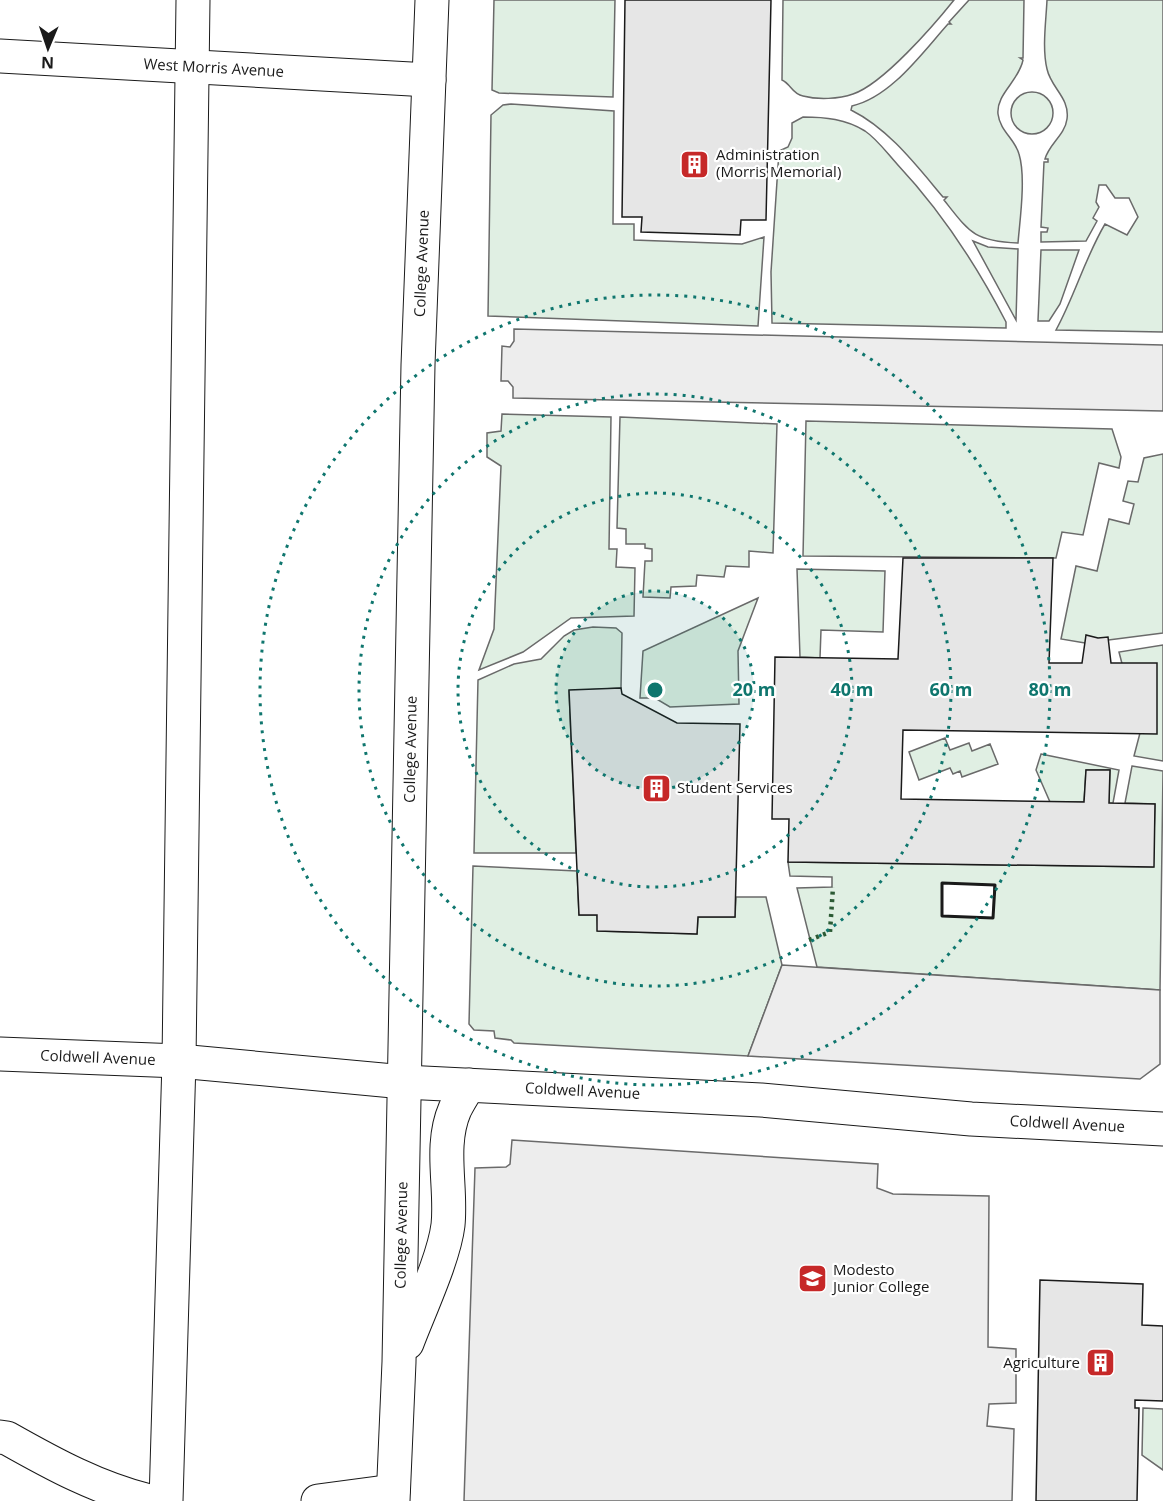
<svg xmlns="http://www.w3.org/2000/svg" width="1163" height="1501" viewBox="0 0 1163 1501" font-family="'Open Sans',sans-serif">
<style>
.grass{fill:#e0efe3;stroke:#6a6a6a;stroke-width:1.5;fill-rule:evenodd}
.parking{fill:#ededed;stroke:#6a6a6a;stroke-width:1.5}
.building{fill:#e6e6e6;stroke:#1a1a1a;stroke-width:1.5}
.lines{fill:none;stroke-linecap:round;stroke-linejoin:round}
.minor-casing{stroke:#1a1a1a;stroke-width:35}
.minor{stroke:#fff;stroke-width:33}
.hedge{stroke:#2b5a34;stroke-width:4.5;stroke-dasharray:3 4.5;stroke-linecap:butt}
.wall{stroke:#1a1a1a;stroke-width:3}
.ring{fill:none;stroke:#0f766e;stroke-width:3;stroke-dasharray:3 6}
.labels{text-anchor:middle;stroke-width:4.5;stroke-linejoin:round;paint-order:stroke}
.street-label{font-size:15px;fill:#1a1a1a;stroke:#fff}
.poi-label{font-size:15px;fill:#1a1a1a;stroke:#fff;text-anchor:start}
.centre{fill:#0f766e;stroke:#fff;stroke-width:3}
.ring-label{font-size:18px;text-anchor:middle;font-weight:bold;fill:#0f766e;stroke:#fff;stroke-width:4.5;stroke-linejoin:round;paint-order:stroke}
</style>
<rect width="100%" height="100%" fill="#fff"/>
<path class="grass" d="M494,0H615L613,97L499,93L492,90Z
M783,0H954C934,25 883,84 853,94C839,99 818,100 803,96C792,94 791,84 782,80Z
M969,0H1024L1023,58H1020L1023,60C1019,81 996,94 998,114C1000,131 1015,139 1019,154C1026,177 1020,219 1018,243C974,241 970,233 944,200L947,197H943C916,165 889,129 851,110L852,106C891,97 922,53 948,24H951L949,22Z
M1047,0H1163V332L1056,330C1075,295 1085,258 1105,224L1127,235L1138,217L1129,198H1115L1106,185H1099L1096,202L1099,207L1093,218L1097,221L1086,241L1041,242V232H1047L1048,228L1041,227L1044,162H1048V159H1045C1049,144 1065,135 1067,119C1070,98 1051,88 1047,69C1042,48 1046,22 1047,0Z
M1011 113a21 21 0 1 1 42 0a21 21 0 1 1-42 0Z
M511,104L614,111L613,224H634V240L742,244L764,237L758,326L488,316L491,115L503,105Z
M803,117C825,117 846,119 865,131C877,139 887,153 897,164C942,212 976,264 1006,322V328L772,323L771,272L779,151L788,147L792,138V123Z
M973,241L988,247L1018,249L1016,320Z
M1041,250H1079L1060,304L1049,321H1038Z
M502,414L611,417L609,549H617L616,567L635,568L634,616L571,618L523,652L479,670L494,629L501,466L487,457V433L501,431Z
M620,417L777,424L773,553L749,551V567L726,566L724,577L697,575L696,586L671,587L670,598L643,597L645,561H652V549L645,548V544H626V529L617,528Z
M806,421L1112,429L1121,457L1119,468L1099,463L1083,535L1062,532L1056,558L803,556Z
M1163,454V633L1085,643L1061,639L1076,566L1097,571L1109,519L1129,524L1134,504L1123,501L1128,481L1138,482L1144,458Z
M797,569L885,571L883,632L821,630L820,658L800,657Z
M758,598L738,651L739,704L670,707L655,698H640L643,651Z
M593,627L616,628L622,633L621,688L569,691L576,853H474L478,680L514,664L541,659L564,636L574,630Z
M1163,645V761L1134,756L1140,733L1119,652Z
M945,738L950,750L969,743L972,751L990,744L998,764L962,777L960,771L953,774L950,768L919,780L909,752Z
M1041,754L1119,770L1113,803H1109L1110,770H1086L1084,802H1050L1036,770Z
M1132,766L1163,771L1160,990L817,967L797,888L832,887V877L790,876L788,862L1153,867L1155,804L1125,803ZM942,883L994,885L993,918L942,916Z
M473,866L577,871L579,915H597L598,931L697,934L698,917H735L736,897H766L782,965L748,1056L514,1043L511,1040L495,1038L494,1031L474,1030L469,1024Z
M1143,1408L1163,1409V1470L1142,1455Z"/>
<path class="parking" d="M514,329L1163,345V411L513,398V387L508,381H501L502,346L510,347L514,341Z
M782,965L1160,990V1064L1140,1079L748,1056Z
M512,1140L878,1164L877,1188L893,1194L989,1196L988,1347L1016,1349V1403L989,1404L987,1426L1014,1429L1012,1501H464L475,1168L506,1167L510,1164Z"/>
<path class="building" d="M625,0H771L766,220H741L740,235L641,232L642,217H622Z
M903,558H1053L1049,663H1082L1086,635L1098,638L1108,637L1111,663H1157V734L903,730L901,799L1084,802L1086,770H1110L1109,803L1155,804L1154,867L788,862L789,819H772L775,657L898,659Z
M621,688L622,694L677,723L740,724L735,917H698L697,934L597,931V915H579L569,690Z
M1040,1280L1143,1284L1142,1325L1163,1326V1401L1135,1400V1408H1139L1137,1501H1036Z"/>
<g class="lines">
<defs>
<g id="minor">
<path id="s1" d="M0,56L429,80"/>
<path id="s2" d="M0,1054L179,1061L404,1082L761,1100L971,1119L1163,1129"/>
<path d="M407,1343C419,1311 444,1258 448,1225C452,1187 439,1146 455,1109C459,1101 464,1093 469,1085"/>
<path d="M0,1437L7,1438C53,1464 97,1488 149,1501"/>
<path d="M166,1501L179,1061L193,0"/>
<path d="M318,1501L393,1491"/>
<path id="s3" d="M393,1501L399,1362L418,365L432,0"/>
</g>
</defs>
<use href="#minor" class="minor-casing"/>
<use href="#minor" class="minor"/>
<path class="hedge" d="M809,940L830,932L833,887"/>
<path class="wall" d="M942,883L995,885L993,918L942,916Z"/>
</g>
<circle cx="655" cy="690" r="99" fill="#0f766e" fill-opacity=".12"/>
<g class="ring">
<circle cx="655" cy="690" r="99"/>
<circle cx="655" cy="690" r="197"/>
<circle cx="655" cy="690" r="296"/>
<circle cx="655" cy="690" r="395"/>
</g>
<defs>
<symbol id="building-square" viewBox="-11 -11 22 22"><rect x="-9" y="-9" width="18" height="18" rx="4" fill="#c62828" stroke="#fff"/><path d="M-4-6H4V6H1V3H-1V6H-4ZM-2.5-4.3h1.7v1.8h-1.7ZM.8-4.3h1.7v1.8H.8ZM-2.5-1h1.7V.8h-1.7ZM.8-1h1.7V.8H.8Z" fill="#fff"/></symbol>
<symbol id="university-square" viewBox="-11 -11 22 22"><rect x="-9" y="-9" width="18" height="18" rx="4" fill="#c62828" stroke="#fff"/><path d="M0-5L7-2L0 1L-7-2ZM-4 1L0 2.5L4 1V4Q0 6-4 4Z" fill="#fff"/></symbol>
</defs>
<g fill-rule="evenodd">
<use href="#building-square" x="678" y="148" width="33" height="33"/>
<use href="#building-square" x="640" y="772" width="33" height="33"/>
<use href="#university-square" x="796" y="1262" width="33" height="33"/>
<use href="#building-square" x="1084" y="1346" width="33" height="33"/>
</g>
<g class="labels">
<g class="street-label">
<text dy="5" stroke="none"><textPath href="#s1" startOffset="214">West Morris Avenue</textPath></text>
<text dy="5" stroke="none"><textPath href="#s3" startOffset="1238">College Avenue</textPath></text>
<text dy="5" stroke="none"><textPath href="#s3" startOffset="752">College Avenue</textPath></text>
<text dy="5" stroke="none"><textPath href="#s2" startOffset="98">Coldwell Avenue</textPath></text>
<text dy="5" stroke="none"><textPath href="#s2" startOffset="584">Coldwell Avenue</textPath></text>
<text dy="5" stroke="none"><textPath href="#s2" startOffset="1070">Coldwell Avenue</textPath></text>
<text dy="5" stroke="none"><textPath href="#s3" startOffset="266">College Avenue</textPath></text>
</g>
<g class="poi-label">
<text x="716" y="160">Administration<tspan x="716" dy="17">(Morris Memorial)</tspan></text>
<text x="677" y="793">Student Services</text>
<text x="833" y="1275">Modesto<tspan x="833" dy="17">Junior College</tspan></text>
<text x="1080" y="1368" text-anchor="end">Agriculture</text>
</g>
</g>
<circle cx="655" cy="690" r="9" class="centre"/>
<g class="ring-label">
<text x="754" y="696">20 m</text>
<text x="852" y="696">40 m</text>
<text x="951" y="696">60 m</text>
<text x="1050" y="696">80 m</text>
</g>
<g transform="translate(48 48) rotate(182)" stroke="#ffffff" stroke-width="4.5" paint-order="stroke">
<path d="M0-4.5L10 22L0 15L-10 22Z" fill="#1a1a1a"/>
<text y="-9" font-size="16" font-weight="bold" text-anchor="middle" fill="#1a1a1a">N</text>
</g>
</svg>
